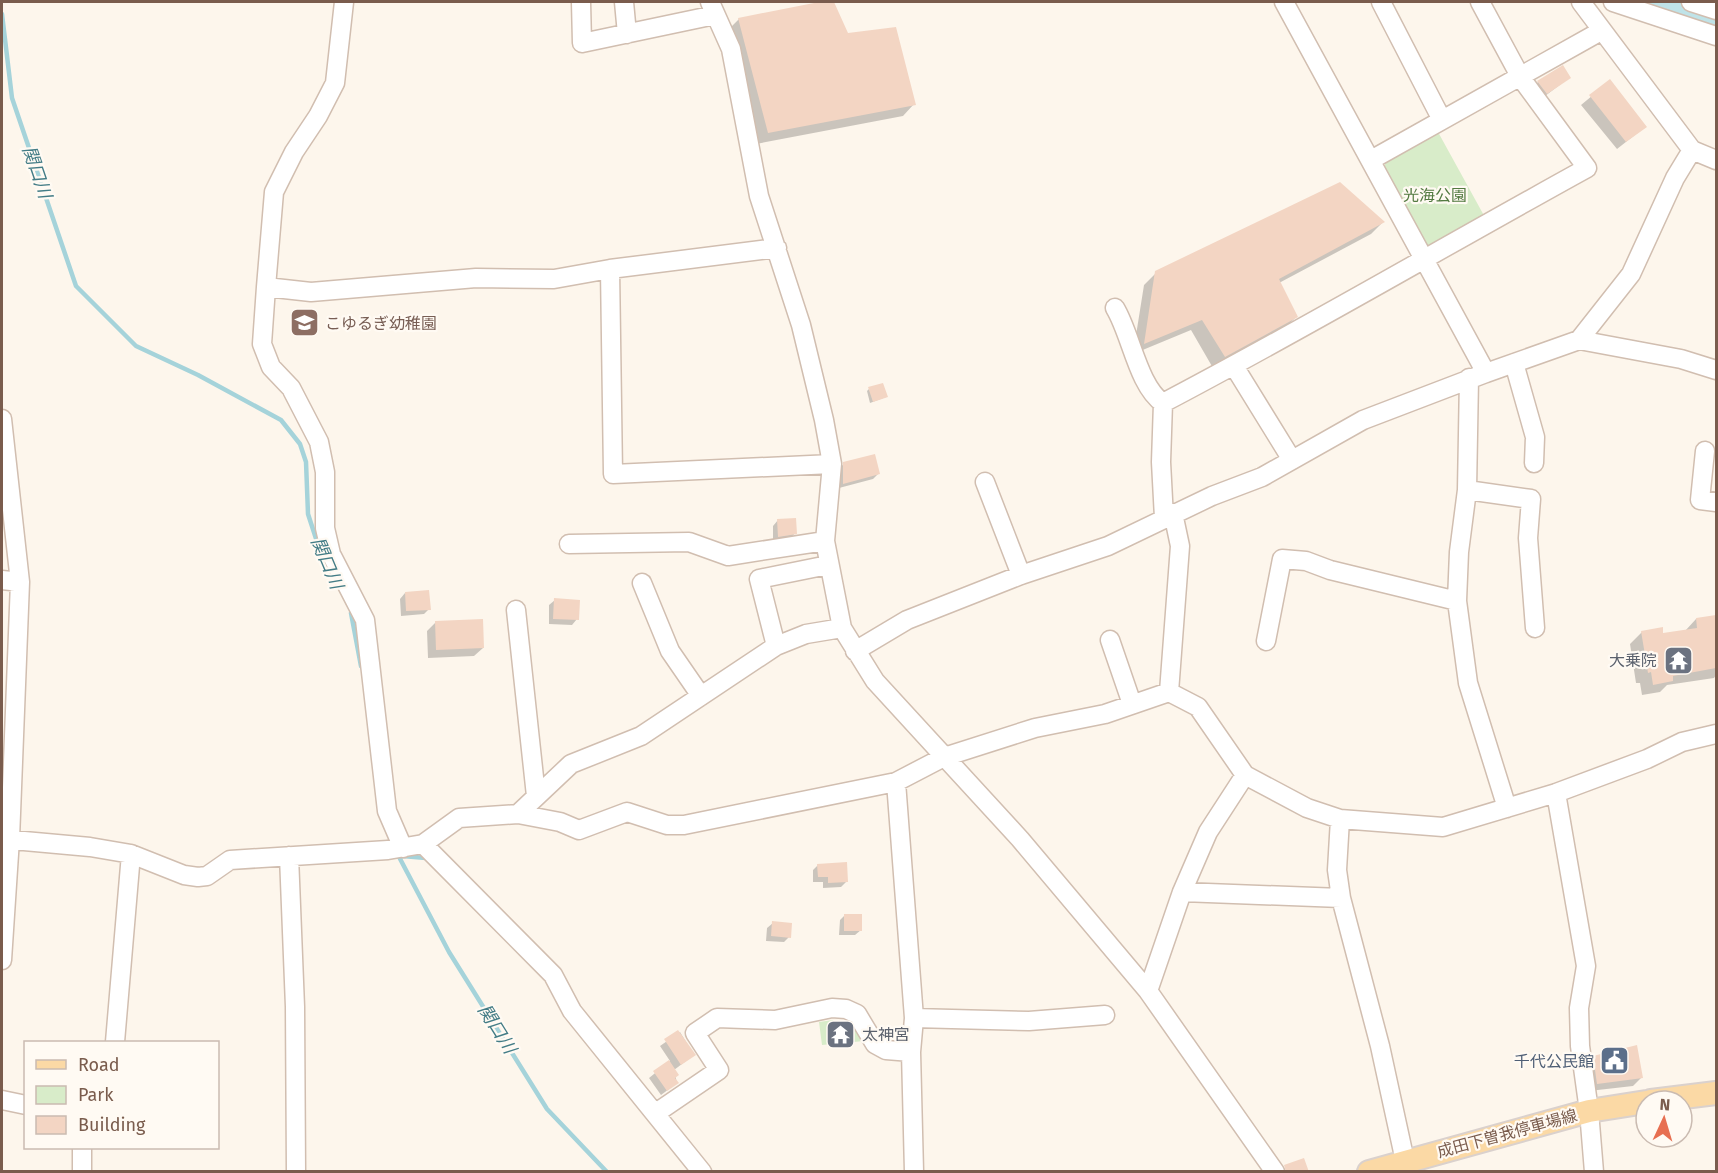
<svg xmlns="http://www.w3.org/2000/svg" width="1718" height="1173" viewBox="0 0 1718 1173" font-family="'Fira Sans','Noto Sans JP',sans-serif">
<style>
.green{fill:#d8ecc9}
.shadow{fill:#0003}
.lines{fill:none;stroke-linecap:round;stroke-linejoin:round}
.stream{stroke:#a5d3da;stroke-width:4.5}
.river{stroke:#bfe3e8;stroke-width:28}
.building{fill:#f3d5c3}
.minor-casing{stroke:#d1beb0;stroke-width:21}
.major-casing{stroke:#dad1cd;stroke-width:26}
.minor{stroke:#fff;stroke-width:18}
.major{stroke:#fbd9a5;stroke-width:22}
.labels{text-anchor:middle;stroke-width:4.5;stroke-linejoin:round;paint-order:stroke}
.park-label{font-size:16px;fill:#537a41;stroke:#fffaf3}
.education-label{font-size:16px;fill:#785e54;stroke:#fffaf3;text-anchor:start}
.worship-label{font-size:16px;fill:#5b616d;stroke:#fffaf3;text-anchor:end}
.service-label{font-size:16px;fill:#4e5e75;stroke:#fffaf3;text-anchor:end}
.street-label{font-size:16px;fill:#7a5c4d;stroke:#fffaf3}
.water-label{font-size:18px;font-style:italic;fill:#437c86;stroke:#fffaf3}
</style>
<rect width="100%" height="100%" fill="#fdf6ec"/>
<path class="green" d="M1438,132L1487,221L1427,249L1383,169L1386,162Z
M847,1017L855,1021L864,1041L822,1045L819,1022L833,1020L836,1032L849,1030Z"/>
<path class="shadow" d="M827,2H833L847,34L914,104L903,116L756,144L727,31L739,19Z
M1569,78L1541,99L1533,88L1538,82Z
M1610,81L1645,127L1617,149L1581,105Z
M1383,222L1371,234L1279,283L1297,316L1285,328L1213,368L1191,330L1133,354L1144,285L1156,273Z
M869,389L886,397L870,403L867,391Z
M844,464L878,474L873,479L839,488L838,469Z
M778,520L795,533L790,539L773,541V526Z
M405,593L429,609L424,614L401,616L400,599Z
M555,600L577,619L572,625L549,624V605Z
M1716,616V675L1714,678L1667,685L1660,692L1642,695L1640,683H1636L1630,644L1642,632L1662,635L1685,631L1696,619Z
M436,622L483,648L474,656L428,658L427,631Z
M818,865L846,882L841,887L823,888V882H813V870Z
M845,915L861,930L855,935H839L840,920Z
M773,923L789,937L784,942L766,941L767,928Z
M680,1032L694,1055L674,1070L677,1083L661,1095L649,1078L670,1061L660,1046Z
M1594,1057L1641,1078L1633,1086L1589,1091L1585,1066Z"/>
<g class="lines">
<path class="stream" d="M2,14L12,98L76,286L136,346L198,375L281,420L300,444L306,462L308,514L321,554L327,565
M351,613L361,666
M397,853L449,952L547,1109L607,1172
M402,856L426,858"/>
<path class="river" d="M1660,2L1716,20"/>
</g>
<path class="building" d="M819,2H834L848,33L896,27L916,105L768,133L738,18Z
M1563,65L1571,78L1547,94L1537,81Z
M1610,79L1647,127L1626,142L1589,95Z
M1340,182L1385,222L1279,279L1298,317L1225,357L1202,320L1144,344L1155,271Z
M883,383L888,397L873,402L868,387Z
M875,454L880,474L843,484V462Z
M796,518L797,534L778,537L777,519Z
M429,590L431,610L406,611L405,592Z
M554,598L580,600L579,620L553,619Z
M1716,615V668L1673,676V681L1653,685L1651,672L1648,673L1641,631L1663,627V633L1697,628L1696,618Z
M483,619L484,648L436,650L435,621Z
M847,862L848,882L828,883V877H818L817,864Z
M844,914H862V931H844Z
M772,921L792,923L791,938L771,936Z
M678,1030L696,1055L681,1065L664,1039Z
M1637,1045L1643,1078L1597,1084L1593,1056Z
M669,1060L679,1075L675,1078L679,1083L667,1091L653,1071Z
M1304,1158L1309,1172H1286L1284,1165Z"/>
<g class="lines">
<defs>
<path id="minor" d="M581,2L582,43L715,15
M624,2L627,34
M710,2L731,49L759,196L801,325L824,420L832,464L825,541L842,628L875,681L1020,839L1148,991L1275,1172
M1284,2L1486,373L1579,340L1681,359L1716,370
M1381,2L1442,120
M1581,2L1692,150L1716,160
M1613,2L1716,36
M1691,2L1716,10
M1371,160L1601,31
M610,269L613,474L832,464
M266,287L274,192L294,152L318,116L335,83L344,2
M1115,308C1131,334 1138,386 1163,403C1306,328 1445,246 1587,168L1521,78L1480,2
M1579,340L1631,274L1675,178L1692,150
M1514,363L1535,437L1534,463
M1234,366L1292,460
M1469,378L1467,490L1459,552L1457,601L1468,683L1507,808
M1163,403L1161,462L1164,518
M2,419L20,582L10,839L2,960
M1705,451L1700,500L1716,502
M985,482L1021,575
M1467,490L1531,499L1528,538L1535,628
M1173,513L1180,546L1169,692L1198,707L1245,775L1307,808L1340,819L1443,827L1556,793L1647,759L1682,742L1716,734
M569,544L689,542L728,556L825,541
M2,580L20,582
M642,583L670,651L701,696
M516,610L536,796
M1110,640L1132,704
M1266,641L1282,559L1306,561L1330,570L1457,601
M776,646L759,579L828,565
M855,651L907,620L1021,575L1108,546L1212,496L1262,477L1363,420L1486,373
M896,782L914,1018L911,1052L914,1172
M1556,793L1586,966L1579,1008L1580,1046L1589,1111L1594,1172
M518,814L560,822L579,830L627,812L667,825H684L896,782L944,757L1035,728L1105,714L1169,692
M1340,819L1337,870L1341,898L1380,1046L1405,1161
M2,839L90,847L131,854L184,875L198,877L207,876L230,860L388,850L423,844L459,818L518,814L571,764L641,736L776,646L806,634L842,628
M423,844L553,975L572,1011L702,1172
M403,848L387,811L365,620L331,554L325,528V472L319,442L291,388L271,367L262,344L266,287L311,292L476,278L554,279L610,269L777,248
M289,856L295,1007L296,1172
M1182,892L1341,898
M1148,991L1182,892L1208,832L1245,775
M914,1018L1029,1021L1105,1015
M115,1042L131,854
M2,1100L26,1105
M656,1113L719,1070L695,1033L717,1018L775,1020L832,1008L846,1009L857,1014L875,1044L886,1050L911,1052
M82,1172V1148"/>
<path id="major" d="M1651,1101L1716,1093
M1369,1172L1589,1111L1646,1102"/>
</defs>
<use href="#minor" class="minor-casing"/>
<use href="#major" class="major-casing"/>
<use href="#minor" class="minor"/>
<use href="#major" class="major"/>
</g>
<defs>
<symbol id="school-square" viewBox="-11 -11 22 22"><rect x="-9" y="-9" width="18" height="18" rx="4" fill="#8d6e63" stroke="#fffaf3"/><path d="M0-5L7-2L0 1L-7-2ZM-4 1L0 2.5L4 1V4Q0 6-4 4Z" fill="#fff"/></symbol>
<symbol id="temple-square" viewBox="-11 -11 22 22"><rect x="-9" y="-9" width="18" height="18" rx="4" fill="#6b7280" stroke="#fffaf3"/><path d="M0-6L5-2H3V0L6.5 2.5H4V6H1.5V3h-3V6H-4V2.5H-6.5L-3 0V-2H-5Z" fill="#fff"/></symbol>
<symbol id="civic-square" viewBox="-11 -11 22 22"><rect x="-9" y="-9" width="18" height="18" rx="4" fill="#5c6f8a" stroke="#fffaf3"/><path d="M-.6-6.5H3V-4.5H.6V-3L4-1V1h2V6H-6V1h2V-1L-.6-3ZM-1.2 2.5V6h2.4V2.5Z" fill="#fff"/></symbol>
</defs>
<g fill-rule="evenodd">
<use href="#school-square" x="288" y="306" width="33" height="33"/>
<use href="#temple-square" x="1662" y="644" width="33" height="33"/>
<use href="#temple-square" x="824" y="1018" width="33" height="33"/>
<use href="#civic-square" x="1598" y="1044" width="33" height="33"/>
</g>
<g class="labels">
<g class="park-label">
<text x="1435" y="201">光海公園</text>
</g>
<g class="education-label">
<text x="325" y="329">こゆるぎ幼稚園</text>
</g>
<g class="worship-label">
<text x="1657" y="666">大乗院</text>
<text x="862" y="1040" text-anchor="start">太神宮</text>
</g>
<g class="service-label">
<text x="1594" y="1067">千代公民館</text>
</g>
<g class="street-label">
<text transform="translate(1507 1133) rotate(-15)" y="6">成田下曽我停車場線</text>
</g>
<g class="water-label">
<text transform="translate(37 172) rotate(71)" y="6">関口川</text>
<text transform="translate(327 563) rotate(67)" y="6">関口川</text>
<text transform="translate(497 1029) rotate(58)" y="6">関口川</text>
</g>
</g>
<rect width="1718" height="1173" fill="none" stroke="#7a5c4d" stroke-width="6"/>
<rect x="24" y="1041" width="195" height="108" fill="#fffaf3" stroke="#cabbb1" stroke-width="1.5"/>
<rect x="36" y="1060" width="30" height="9" fill="#fbd9a5" stroke="#cabbb1" stroke-width="1.5"/>
<text x="78" y="1071" font-size="18" fill="#7a5c4d">Road</text>
<rect x="36" y="1086" width="30" height="18" fill="#d8ecc9" stroke="#cabbb1" stroke-width="1.5"/>
<text x="78" y="1101" font-size="18" fill="#7a5c4d">Park</text>
<rect x="36" y="1116" width="30" height="18" fill="#f3d5c3" stroke="#cabbb1" stroke-width="1.5"/>
<text x="78" y="1131" font-size="18" fill="#7a5c4d">Building</text>
<g transform="translate(1664 1119) rotate(4)"><circle r="28" fill="#fffaf3" stroke="#cabbb1" stroke-width="1.5"/>
<path d="M0-4.5L10 22L0 15L-10 22Z" fill="#e76f51"/>
<text y="-9" font-size="16" font-weight="bold" text-anchor="middle" fill="#7a5c4d">N</text>
</g>
</svg>
